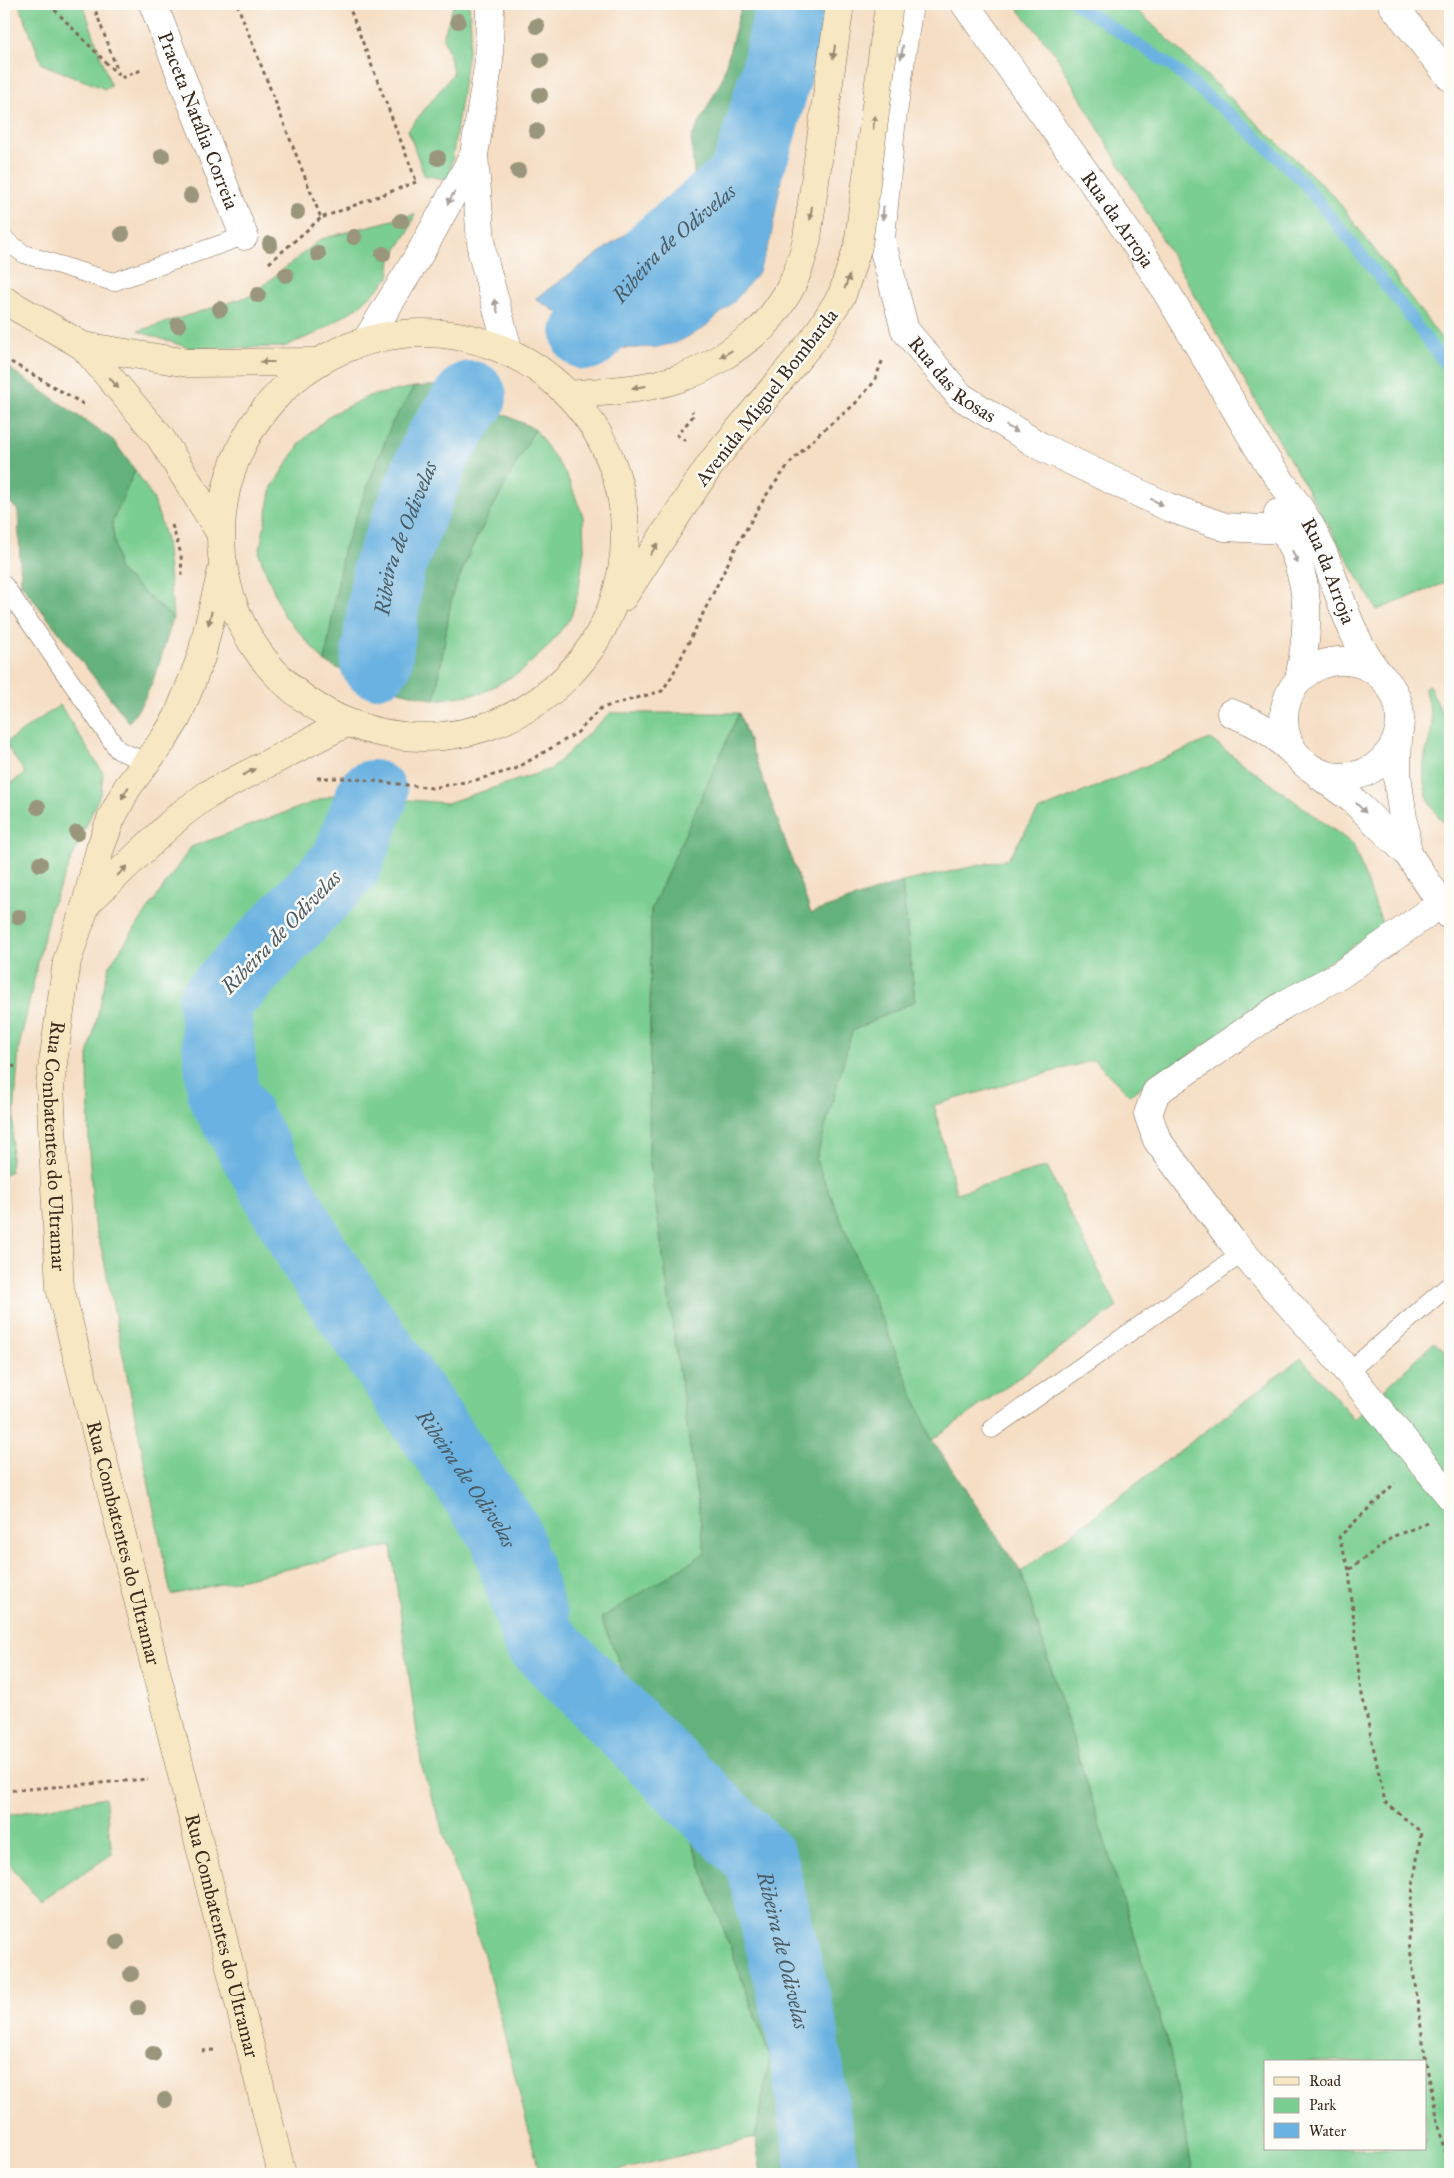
<svg xmlns="http://www.w3.org/2000/svg" width="1454" height="2178" viewBox="0 0 1454 2178" font-family="'IM FELL Great Primer',serif">
<style>
.green{fill:#7ace91;stroke:#5a7c58;fill-rule:evenodd}
.forest{fill:#63b17b;stroke:#4f6e4c}
.water{fill:#6ab2e1;stroke:#526e80}
.pier{fill:#f5dec4}
.lines{fill:none;stroke-linecap:round;stroke-linejoin:round}
.stream{stroke:#6ab2e1;stroke-width:12}
.river{stroke:#6ab2e1;stroke-width:72}
.lane-casing{stroke:#7c6958;stroke-width:19}
.street-casing{stroke:#7c6958;stroke-width:29}
.secondary-casing{stroke:#7c6958;stroke-width:29}
.path{stroke:#7c6958;stroke-width:3;stroke-dasharray:4 4;stroke-linecap:butt}
.lane{stroke:#fff;stroke-width:18}
.street{stroke:#fff;stroke-width:28}
.secondary{stroke:#f7e8c3;stroke-width:28}
.secondary-bridge-casing{stroke:#7c6958;stroke-width:29;stroke-linecap:butt}
.secondary-bridge{stroke:#f7e8c3;stroke-width:28}
.tree{fill:#99967b}
.oneway{fill:#998970}
.oneway2{fill:#a79f9a}
.labels{text-anchor:middle;stroke-width:5;stroke-linejoin:round;paint-order:stroke}
.street-label{font-size:20px;fill:#3b2a1e;stroke:#fdfcf7}
.water-label{font-size:21px;font-style:italic;fill:#4b5a62;stroke:#fdfcf7}
</style>
<rect width="100%" height="100%" fill="#fdfcf7"/>
<filter id="ink" filterUnits="userSpaceOnUse"><feTurbulence type="fractalNoise" baseFrequency=".02" numOctaves="2"/><feDisplacementMap in="SourceGraphic" scale="10" xChannelSelector="R" yChannelSelector="G"/><feConvolveMatrix kernelMatrix="1 2 1 2 8 2 1 2 1" color-interpolation-filters="sRGB"/></filter>
<filter id="wash" filterUnits="userSpaceOnUse"><feTurbulence type="fractalNoise" baseFrequency=".0096" numOctaves="4" result="noise"/><feDisplacementMap in="SourceGraphic" scale="20" xChannelSelector="R" yChannelSelector="G"/><feGaussianBlur stdDeviation="1.12" result="paint"/><feColorMatrix in="noise" values="0 0 0 0 0 0 0 0 0 0 0 0 0 0 0 0 0 1.4 0 .05"/><feComposite in="paint" operator="in"/></filter>
<g filter="url(#wash)">
<rect width="100%" height="100%" fill="#f5dec4"/>
<path class="green" d="M19,4H83L111,86L105,89L42,64Z
M454,4H469L471,31L449,180L424,175L408,130L453,74L450,56L443,38Z
M1014,4H1125L1137,10L1334,196L1450,350V581L1377,610L1054,52Z
M415,214L408,232L391,259L389,277L378,289L358,307L317,333L283,347L189,348L138,331L250,296L321,239Z
M414,387L392,423L343,551L325,662L283,614L259,554L272,487L301,442L330,415L369,396Z
M535,429L567,476L583,516L584,549L579,589L571,617L548,647L520,672L482,693L435,700L452,595L473,545Z
M135,470L154,500L166,540L173,618L118,569L112,523Z
M1429,685L1450,731V830C1428,806 1420,789 1425,756C1427,746 1431,736 1432,726C1432,712 1426,701 1425,688Z
M60,705L103,773L101,792L50,909L19,1047L10,1172L4,1174V789L25,773L5,743Z
M610,713H739L651,911L649,1157L705,1553L601,1619L679,1806L770,2057L755,2138L604,2174H540L484,1955L422,1768L391,1546L171,1595L103,1255L94,1224L89,1151L88,1056L109,966L191,847L336,794L447,803L551,769Z
M1210,739L1353,844L1383,926L1129,1095L1094,1060L934,1105L956,1193L1047,1167L1117,1307L932,1440L816,1160L852,1031L915,1001L902,882L1008,859L1038,811Z
M1434,1342L1450,1356V2174H1193L1170,2051L1021,1572L1301,1358L1354,1419ZM1265,2062H1425V2149H1265Z
M105,1797L112,1854L40,1902L4,1857V1816Z"/>
<path class="forest" d="M742,4H812L790,128L695,184L691,139L722,79Z
M9,368L113,440L135,470L112,523L118,569L173,618C162,654 153,693 129,722L21,584L18,511L4,496V379Z
M442,385L535,429L473,545L452,595L435,700L370,684L325,662L343,551L392,423L414,387Z
M739,713L811,913L902,882L915,1001L852,1031L816,1160L932,1440L1021,1572L1170,2051L1193,2174H761L755,2138L770,2057L679,1806L601,1618L705,1553L649,1157L651,910Z"/>
<path class="water" d="M790,128L771,239L759,272L735,301L703,329L677,343L655,348H620L535,299L695,184Z"/>
<path class="pier" d="M791,126L793,128L774,240L761,274L737,303L704,331L678,346L655,351H643L638,348H655L677,343L703,329L735,301L759,272L771,239Z"/>
<g class="lines">
<path class="stream" d="M1076,4L1170,65L1251,132L1301,180L1400,303L1450,371"/>
<g class="river">
<path id="s1" d="M587,334L659,250L742,181L754,151L776,74L792,4"/>
<path id="s2" d="M376,662L388,570L438,445L471,397"/>
<path id="s3" d="M372,796L346,864L214,1002L223,1093L317,1261L505,1533L538,1638L761,1860L802,2030L823,2174"/>
</g>
</g>
</g>
<g filter="url(#ink)">
<g class="lines">
<defs>
<path id="lane" d="M4,239L24,254L113,282L244,236
M4,585L118,750L146,762
M1348,1372L1447,1287
M992,1429L1243,1253"/>
<g id="street">
<path id="s4" d="M153,4L244,236"/>
<path d="M490,4L489,61L474,155L482,253L509,353"/>
<path id="s5" d="M909,4L891,127L881,239L905,330L960,396L1040,446L1168,507L1225,527L1283,530"/>
<path id="s6" d="M965,4C1021,84 1080,163 1135,243C1179,308 1216,377 1256,444C1272,470 1291,494 1307,520C1336,569 1343,630 1379,674"/>
<path d="M1392,4L1450,77"/>
<path d="M366,341L422,250L474,155"/>
<path d="M1278,513C1284,532 1295,550 1300,570C1311,606 1306,643 1299,680"/>
<circle cx="1342" cy="719" r="58"/>
<path d="M1231,713C1260,724 1272,732 1294,753"/>
<path d="M1398,736L1397,775L1408,854"/>
<path d="M1320,776L1353,800L1408,854L1450,916"/>
<path d="M1442,903L1340,975L1285,1004L1156,1092L1148,1114L1157,1140L1232,1241L1325,1344L1450,1496"/>
</g>
<g id="secondary">
<path d="M4,300L83,346L160,437L219,531"/>
<circle cx="423" cy="535" r="202"/>
<path d="M83,346L188,363L316,362"/>
<path d="M570,395C606,391 643,390 677,379C709,369 737,348 763,327"/>
<path id="s7" d="M222,570L201,657L190,686L177,718L164,739L127,788L111,819L100,849L86,904L67,961L50,1085L60,1288L282,2174"/>
<path d="M623,597L712,462L814,339"/>
<path d="M86,904L179,816L207,795L346,723"/>
</g>
</defs>
<use href="#lane" class="lane-casing"/>
<use href="#street" class="street-casing"/>
<use href="#secondary" class="secondary-casing"/>
<path class="path" d="M49,4L121,78L141,70
M93,4L119,75
M237,4L321,218L416,182
M348,4L417,183
M269,263L321,218
M4,358L85,405
M686,441L677,435L694,415L692,411
M172,525L181,554L182,577
M317,778H349L432,788L476,780L515,769L577,733L601,708L662,691L672,676L737,545L765,497L789,464L822,431L854,405L874,382L883,359
M4,1062L17,1068
M1428,1523L1394,1536L1349,1570L1360,1685L1385,1802L1421,1832L1410,1908L1409,1941L1426,2063L1449,2174
M1349,1570L1339,1537L1395,1483
M4,1791L148,1779
M202,2051L214,2050"/>
<use href="#lane" class="lane"/>
<use href="#street" class="street"/>
<use href="#secondary" class="secondary"/>
<defs>
<path id="secondary-bridge" d="M763,327C789,295 798,279 807,238L840,4
M814,339L842,295L858,246L889,4"/>
</defs>
<use href="#secondary-bridge" class="secondary-bridge-casing"/>
<use href="#secondary-bridge" class="secondary-bridge"/>
</g>
<g class="tree">
<circle cx="458" cy="21" r="8"/>
<circle cx="537" cy="26" r="8"/>
<circle cx="541" cy="60" r="8"/>
<circle cx="540" cy="95" r="8"/>
<circle cx="536" cy="131" r="8"/>
<circle cx="162" cy="156" r="8"/>
<circle cx="438" cy="158" r="8"/>
<circle cx="518" cy="171" r="8"/>
<circle cx="191" cy="196" r="8"/>
<circle cx="297" cy="212" r="8"/>
<circle cx="401" cy="221" r="8"/>
<circle cx="122" cy="234" r="8"/>
<circle cx="354" cy="237" r="8"/>
<circle cx="270" cy="244" r="8"/>
<circle cx="318" cy="254" r="8"/>
<circle cx="383" cy="254" r="8"/>
<circle cx="286" cy="275" r="8"/>
<circle cx="258" cy="295" r="8"/>
<circle cx="220" cy="309" r="8"/>
<circle cx="178" cy="325" r="8"/>
<circle cx="38" cy="807" r="8"/>
<circle cx="77" cy="833" r="8"/>
<circle cx="40" cy="864" r="8"/>
<circle cx="19" cy="917" r="8"/>
<circle cx="117" cy="1942" r="8"/>
<circle cx="131" cy="1974" r="8"/>
<circle cx="138" cy="2008" r="8"/>
<circle cx="153" cy="2054" r="8"/>
<circle cx="165" cy="2100" r="8"/>
</g>
<defs><path id="oneway-solid" d="M-6-.8H1V-3.2L6.5 0L1 3.2V.8H-6Z" transform="scale(1.25)"/></defs>
<g class="oneway">
<use href="#oneway-solid" transform="translate(834 52) rotate(98)"/>
<use href="#oneway-solid" transform="translate(874 122) rotate(-83)"/>
<use href="#oneway-solid" transform="translate(811 213) rotate(98)"/>
<use href="#oneway-solid" transform="translate(847 282) rotate(-70)"/>
<use href="#oneway-solid" transform="translate(726 354) rotate(149)"/>
<use href="#oneway-solid" transform="translate(267 362) rotate(180)"/>
<use href="#oneway-solid" transform="translate(114 383) rotate(50)"/>
<use href="#oneway-solid" transform="translate(639 387) rotate(172)"/>
<use href="#oneway-solid" transform="translate(654 549) rotate(-57)"/>
<use href="#oneway-solid" transform="translate(210 618) rotate(104)"/>
<use href="#oneway-solid" transform="translate(249 772) rotate(-28)"/>
<use href="#oneway-solid" transform="translate(125 793) rotate(119)"/>
<use href="#oneway-solid" transform="translate(122 871) rotate(-44)"/>
</g>
<g class="oneway2">
<use href="#oneway-solid" transform="translate(902 52) rotate(98)"/>
<use href="#oneway-solid" transform="translate(451 198) rotate(119)"/>
<use href="#oneway-solid" transform="translate(883 213) rotate(95)"/>
<use href="#oneway-solid" transform="translate(496 306) rotate(-105)"/>
<use href="#oneway-solid" transform="translate(1012 429) rotate(31)"/>
<use href="#oneway-solid" transform="translate(1157 502) rotate(26)"/>
<use href="#oneway-solid" transform="translate(1295 557) rotate(66)"/>
<use href="#oneway-solid" transform="translate(1361 808) rotate(46)"/>
</g>
</g>
<g class="labels">
<g class="street-label">
<text dy="7" stroke="none"><textPath href="#s4" startOffset="125">Praceta Natália Correia</textPath></text>
<text dy="7" stroke="none"><textPath href="#s6" startOffset="264">Rua da Arroja</textPath></text>
<text dy="7" stroke="none"><textPath href="#s5" startOffset="400">Rua das Rosas</textPath></text>
<text transform="translate(766 397) rotate(-52)" y="7">Avenida Miguel Bombarda</text>
<text dy="7" stroke="none"><textPath href="#s6" startOffset="675">Rua da Arroja</textPath></text>
<text dy="7" stroke="none"><textPath href="#s7" startOffset="611">Rua Combatentes do Ultramar</textPath></text>
<text dy="7" stroke="none"><textPath href="#s7" startOffset="1016">Rua Combatentes do Ultramar</textPath></text>
<text dy="7" stroke="none"><textPath href="#s7" startOffset="1421">Rua Combatentes do Ultramar</textPath></text>
</g>
<g class="water-label">
<text dy="7" stroke="none"><textPath href="#s1" startOffset="126">Ribeira de Odivelas</textPath></text>
<text dy="7" stroke="none"><textPath href="#s2" startOffset="128">Ribeira de Odivelas</textPath></text>
<text transform="translate(281 932) rotate(-46)" y="7">Ribeira de Odivelas</text>
<text dy="7" stroke="none"><textPath href="#s3" startOffset="812">Ribeira de Odivelas</textPath></text>
<text dy="7" stroke="none"><textPath href="#s3" startOffset="1396">Ribeira de Odivelas</textPath></text>
</g>
</g>
<rect width="1454" height="2178" fill="none" stroke="#fdfcf7" stroke-width="20"/>
<rect x="1264" y="2060" width="162" height="90" fill="#fdfcf7" stroke="#afa8a0"/>
<rect x="1274" y="2077" width="25" height="8" fill="#f7e8c3" stroke="#afa8a0"/>
<text x="1309" y="2086" font-size="15" fill="#3b2a1e">Road</text>
<rect x="1274" y="2098" width="25" height="15" fill="#7ace91" stroke="#afa8a0"/>
<text x="1309" y="2110" font-size="15" fill="#3b2a1e">Park</text>
<rect x="1274" y="2123" width="25" height="15" fill="#6ab2e1" stroke="#afa8a0"/>
<text x="1309" y="2136" font-size="15" fill="#3b2a1e">Water</text>
</svg>
